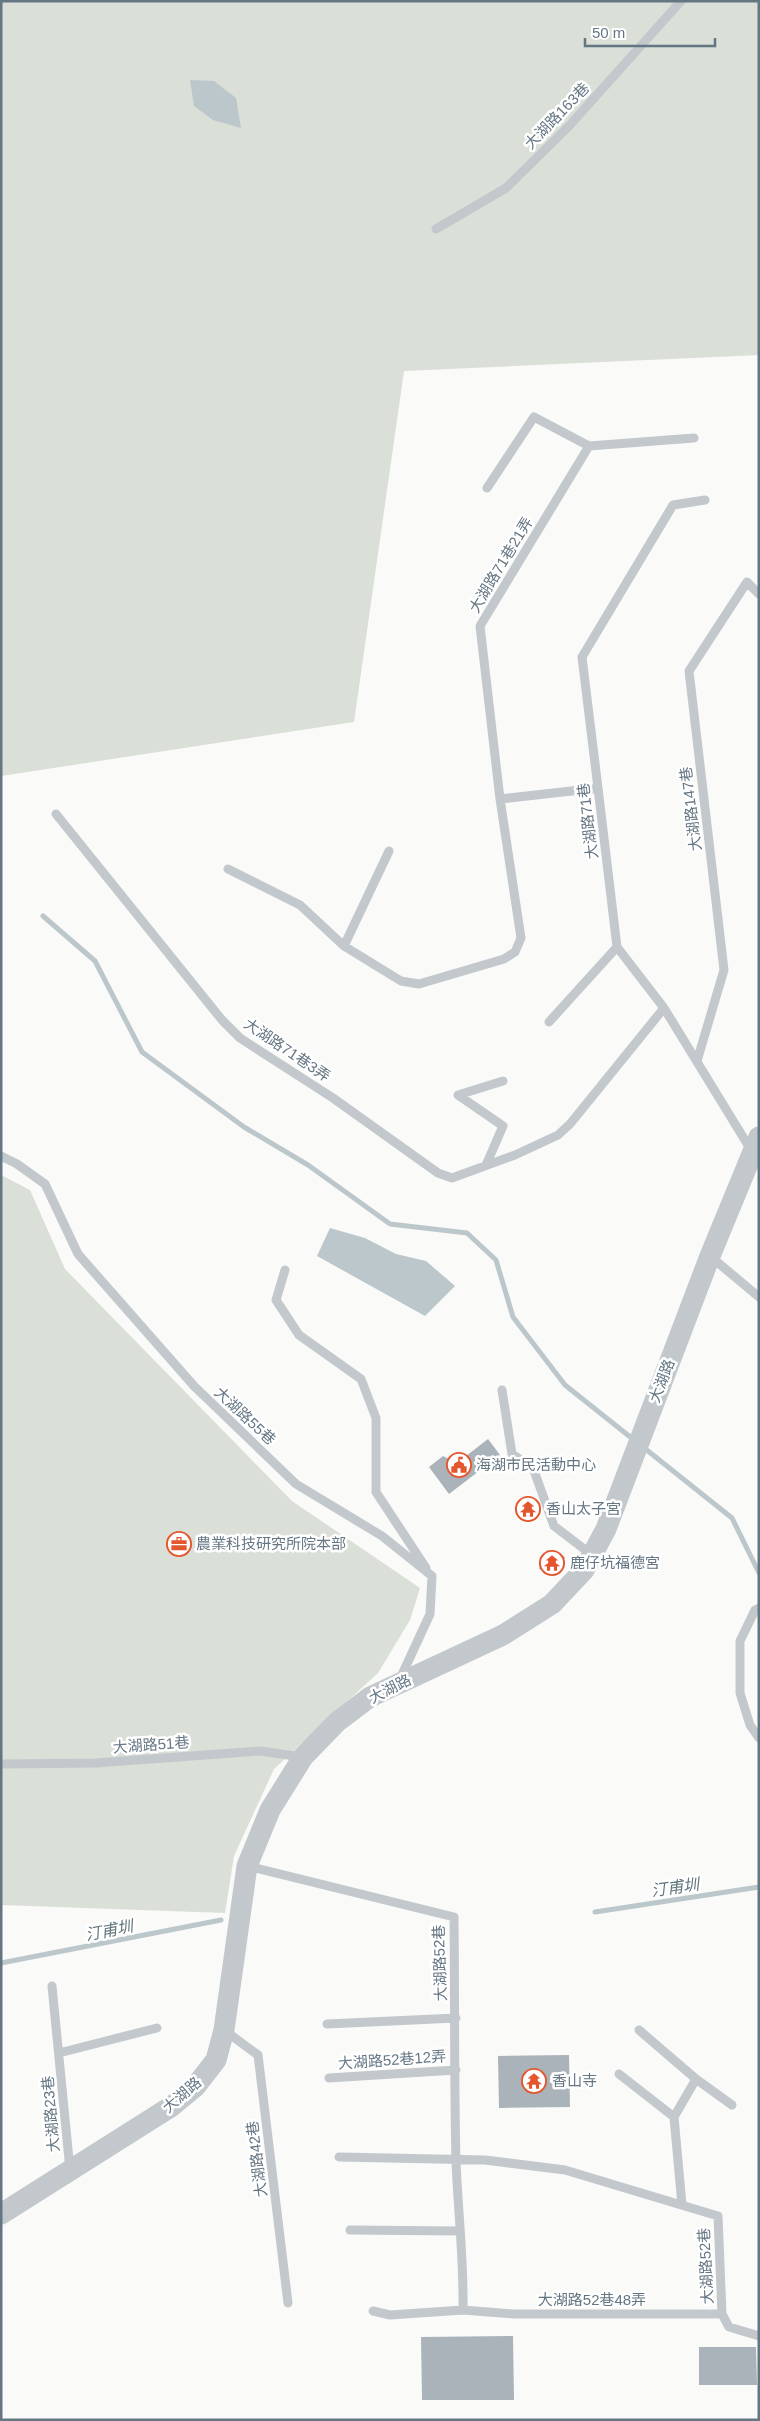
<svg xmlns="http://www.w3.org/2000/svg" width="760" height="2421" viewBox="0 0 760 2421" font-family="Arial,'Noto Sans TC',sans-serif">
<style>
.green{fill:#dadfd7}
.water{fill:#bbc7cb}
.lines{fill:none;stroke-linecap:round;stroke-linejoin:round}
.stream{stroke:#bbc7cb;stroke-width:5}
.building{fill:#aab3b9}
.service{stroke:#c3c8cc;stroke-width:9}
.tertiary{stroke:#c3c8cc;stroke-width:21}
.labels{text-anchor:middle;stroke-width:5;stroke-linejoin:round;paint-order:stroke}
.street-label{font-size:15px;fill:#657683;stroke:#fff}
.poi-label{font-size:15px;fill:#657683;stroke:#fff;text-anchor:start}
.water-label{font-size:16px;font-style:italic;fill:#60757c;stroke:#fff}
</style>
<rect width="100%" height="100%" fill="#fafaf8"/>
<path class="green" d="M1,1H759V355L404,371L354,722L1,776Z
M1,1175L30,1190L65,1269L292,1501L420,1588L410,1620L378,1673L274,1769L234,1856L225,1913L1,1905Z"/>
<path class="water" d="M190,80L214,81L236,98L241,128L213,120L194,106Z
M330,1228L365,1238L396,1254L426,1261L455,1286L425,1316L317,1256Z"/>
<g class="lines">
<path class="stream" d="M43,916L95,961L142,1052L244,1127L308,1165L390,1224L467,1233L496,1260L513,1317L565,1385L634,1440
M643,1447L732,1518L759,1573
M595,1912L759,1887
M1,1963L221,1920"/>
</g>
<path class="building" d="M488,1439L500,1455L449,1494L429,1467L443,1456L457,1463Z
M547,1550L565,1557L556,1576L539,1569Z
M569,2055L570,2107L499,2108L498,2056Z
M513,2336L514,2400H422L421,2337Z
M699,2347H756L757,2385H699Z"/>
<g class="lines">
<path class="service" d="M436,229L506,188L569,126L681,1
M487,488L534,417L589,446
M705,500L673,505L582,657L598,788L617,947L664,1008L751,1150
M500,799L598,788
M56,814L222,1020L240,1038L333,1098L438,1173L452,1178L515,1155L558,1135L570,1124L664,1008
M228,869L300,905L344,946L401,981L419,984L504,959L515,952L521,938L500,799L480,626L589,446L694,438
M344,946L389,851
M549,1022L617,947
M697,1061L724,970L689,671L747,582L759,594
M1,1156L17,1164L45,1184L78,1254L194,1386L296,1484L382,1536L432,1576L430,1614L400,1679
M486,1165L503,1126L458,1095L503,1081
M710,1256L759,1297
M285,1270L276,1300L299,1335L361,1379L376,1418V1492L426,1568
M502,1390L512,1454L533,1468L554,1526L592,1555
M759,1608L755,1610L740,1641V1693L750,1725L759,1738
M1,1764L96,1763L260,1751L302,1757
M247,1866L454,1917C455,1999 454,2080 456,2162C458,2211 464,2261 463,2310
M52,1986L70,2170
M327,2024L456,2018
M224,2030L258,2055L288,2303
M639,2030L696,2079L732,2105
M59,2053L157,2028
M619,2074L674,2117
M329,2078L456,2070
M339,2157L485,2160L565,2170L718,2216L722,2314L729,2327L759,2336
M682,2205L674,2117L696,2079
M350,2230L459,2231
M373,2311L390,2315L463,2310L513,2314H722"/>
<path class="tertiary" d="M1,2214L172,2106L195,2087L216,2060L224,2030L247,1866L270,1810L303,1757L337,1722L370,1697L503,1635L552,1604L584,1570L606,1529L710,1256L759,1137"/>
</g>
<defs>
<symbol id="civic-ring" viewBox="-11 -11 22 22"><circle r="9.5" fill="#fff" stroke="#e4572e" stroke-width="1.5"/><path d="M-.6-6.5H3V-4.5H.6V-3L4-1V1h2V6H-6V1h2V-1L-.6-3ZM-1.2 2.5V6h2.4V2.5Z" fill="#e4572e"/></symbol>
<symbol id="temple-ring" viewBox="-11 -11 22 22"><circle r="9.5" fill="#fff" stroke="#e4572e" stroke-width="1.5"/><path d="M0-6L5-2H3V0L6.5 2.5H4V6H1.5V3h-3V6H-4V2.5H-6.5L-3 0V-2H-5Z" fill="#e4572e"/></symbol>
<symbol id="office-ring" viewBox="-11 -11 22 22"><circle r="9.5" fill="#fff" stroke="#e4572e" stroke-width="1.5"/><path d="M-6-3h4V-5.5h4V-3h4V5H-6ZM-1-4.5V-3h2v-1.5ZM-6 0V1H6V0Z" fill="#e4572e"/></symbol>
</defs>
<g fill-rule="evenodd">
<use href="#civic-ring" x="445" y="1451" width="28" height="28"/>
<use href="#temple-ring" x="514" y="1495" width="28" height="28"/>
<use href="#office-ring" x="165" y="1530" width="28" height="28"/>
<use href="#temple-ring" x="538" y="1549" width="28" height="28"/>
<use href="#temple-ring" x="520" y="2067" width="28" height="28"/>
</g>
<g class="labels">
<g class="street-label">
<text transform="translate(557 116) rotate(-46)" y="5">大湖路163巷</text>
<text transform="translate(501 565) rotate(-59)" y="5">大湖路71巷21弄</text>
<text transform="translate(691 809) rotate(-97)" y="5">大湖路147巷</text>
<text transform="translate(588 821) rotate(-97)" y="5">大湖路71巷</text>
<text transform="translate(287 1050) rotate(34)" y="5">大湖路71巷3弄</text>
<text transform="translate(662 1381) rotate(-69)" y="5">大湖路</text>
<text transform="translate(245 1416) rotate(43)" y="5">大湖路55巷</text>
<text transform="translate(390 1689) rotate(-27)" y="5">大湖路</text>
<text transform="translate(151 1745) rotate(-4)" y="5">大湖路51巷</text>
<text transform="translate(440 1963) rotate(-92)" y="5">大湖路52巷</text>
<text transform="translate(392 2060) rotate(-4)" y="5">大湖路52巷12弄</text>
<text transform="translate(182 2095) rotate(-41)" y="5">大湖路</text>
<text transform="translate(51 2114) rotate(-95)" y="5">大湖路23巷</text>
<text transform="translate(257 2159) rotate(-97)" y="5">大湖路42巷</text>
<text transform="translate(706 2266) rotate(-93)" y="5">大湖路52巷</text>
<text x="592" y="2305">大湖路52巷48弄</text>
</g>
<g class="poi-label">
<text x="476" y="1470">海湖市民活動中心</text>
<text x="546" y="1514">香山太子宮</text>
<text x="196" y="1549">農業科技研究所院本部</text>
<text x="570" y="1568">鹿仔坑福德宮</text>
<text x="552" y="2086">香山寺</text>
</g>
<g class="water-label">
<text transform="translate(675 1887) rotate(-8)" y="6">汀甫圳</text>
<text transform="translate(109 1930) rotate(-11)" y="6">汀甫圳</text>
</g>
</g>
<rect width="760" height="2421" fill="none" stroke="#657683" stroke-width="5"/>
<path d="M585 38v8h130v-8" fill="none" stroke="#657683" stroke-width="2.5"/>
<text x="592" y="38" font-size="15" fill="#657683" stroke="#ffffff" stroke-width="4" paint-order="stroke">50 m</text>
</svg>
